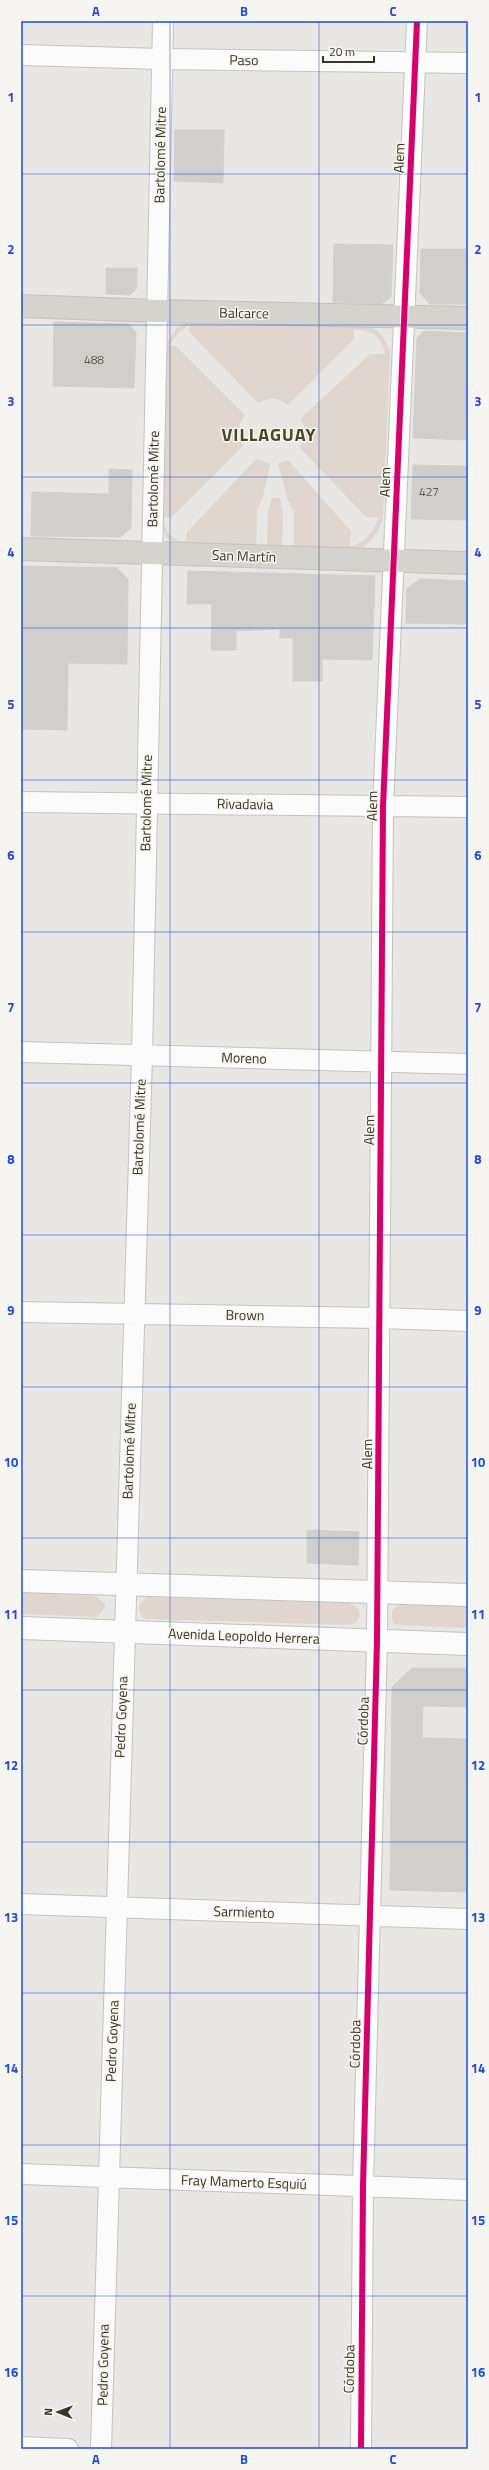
<svg xmlns="http://www.w3.org/2000/svg" width="489" height="2470" viewBox="0 0 489 2470" font-family="'Titillium Web',sans-serif">
<style>
.green{fill:#e0d6cd;fill-rule:evenodd}
.building{fill:#d0cfcb;stroke:#d1d0cc}
.lines{fill:none;stroke-linecap:round;stroke-linejoin:round}
.street-casing{stroke:#c3c3bf;stroke-width:22}
.secondary-casing{stroke:#c4c2bd;stroke-width:24}
.primary-casing{stroke:#c4c3bc;stroke-width:24}
.street{stroke:#fcfbfb;stroke-width:20}
.secondary{stroke:#fcfbfb;stroke-width:22}
.primary{stroke:#d4d3ce;stroke-width:22}
.cycleway-casing{stroke:#f7f5f1;stroke-width:8}
.cycleway{stroke:#d6006c;stroke-width:6}
.grid{fill:none;stroke:#1d4ed8;stroke-width:1;stroke-opacity:0.55}
.labels{text-anchor:middle;stroke-width:3;stroke-linejoin:round;paint-order:stroke}
.number-label{font-size:12px;fill:#5f5d4c}
.street-label{font-size:14px;fill:#393722;stroke:#f7f5f1}
.district-label{font-size:18px;font-weight:bold;letter-spacing:1px;fill:#4a4720;stroke:#f7f5f1}
.neatline{fill:none;stroke:#1d4ed8;stroke-width:1.5}
.grid-label{font-size:13px;text-anchor:middle;font-weight:bold;fill:#1d4ed8}
</style>
<rect width="100%" height="100%" fill="#e8e7e3"/>
<path class="green" d="M189,322L368,326C380,329 388,343 390,354L383,517C380,531 372,543 358,550L175,543L166,537L162,527L165,345L178,326ZM189,325V332L258,403C270,397 278,397 288,405L354,339V330C372,330 382,337 385,354H370L300,419C308,430 307,437 299,447L366,517H378C376,530 363,545 350,546L351,531L288,460L278,464L287,497L294,513V546H282L283,512L280,498H272L268,512L267,545H256L257,511L263,497L270,464L256,459L187,532L186,541C171,541 164,532 164,517H172L244,445C237,434 237,425 245,415L176,346H169L178,333Z
M21,1592L95,1596L104,1603L105,1607L97,1617L21,1614Z
M147,1597L350,1603L359,1610L360,1615L356,1623L349,1625L146,1619L142,1617L139,1608L140,1603Z
M400,1604L468,1606V1628L399,1625L394,1624C390,1615 391,1608 400,1604Z"/>
<path class="building" d="M175,130H224L223,183L174,181Z
M334,244L393,245L391,297L382,304L333,302Z
M421,249H468V304H430L420,293Z
M106,268H137V288L130,295L106,294Z
M54,322L129,324L136,333L134,388L53,386Z
M424,331L468,333V440L413,438L417,338Z
M413,465L468,466V520L411,519Z
M109,469L132,470L131,528L120,537L31,536L32,492L109,494Z
M21,566L117,568L128,579L127,664L68,663L67,730L21,729Z
M188,571L375,576L372,660L322,659V681H293V638H280V629L236,631V650H211L212,604H187Z
M420,579L468,581V624L406,623L407,589Z
M307,1530L359,1532L358,1565L307,1563Z
M412,1668H468V1707L423,1706L422,1738L468,1739V1892L390,1890L392,1687Z"/>
<g class="lines">
<defs>
<path id="street" d="M21,55L162,59L468,63
M21,802L468,807
M21,1052L468,1064
M21,1312L379,1318L468,1321
M21,1904L468,1919
M21,2174L468,2190
M21,2447L68,2449
M101,2449L142,1056L163,21
M361,2449L363,2186L377,1641L383,807L417,21"/>
<path id="secondary" d="M21,1581L468,1595
M21,1628L468,1644"/>
<path id="primary" d="M21,306L157,311L468,318
M21,549L468,563"/>
</defs>
<use href="#street" class="street-casing"/>
<use href="#secondary" class="secondary-casing"/>
<use href="#primary" class="primary-casing"/>
<use href="#street" class="street"/>
<use href="#secondary" class="secondary"/>
<use href="#primary" class="primary"/>
<defs>
<path id="cycleway" d="M361,2449L363,2186L377,1641L383,807L417,21"/>
</defs>
<use href="#cycleway" class="cycleway-casing"/>
<use href="#cycleway" class="cycleway"/>
</g>
<path class="grid" d="M170,21V2449M319,21V2449M21,174H468M21,325H468M21,477H468M21,628H468M21,780H468M21,932H468M21,1083H468M21,1235H468M21,1387H468M21,1538H468M21,1690H468M21,1842H468M21,1993H468M21,2145H468M21,2296H468"/>
<g class="labels">
<g class="number-label">
<text x="94" y="364">488</text>
<text x="429" y="496">427</text>
</g>
<g class="street-label">
<text transform="translate(244 60) rotate(1)" y="5">Paso</text>
<text transform="translate(160 155) rotate(-89)" y="5">Bartolomé Mitre</text>
<text transform="translate(399 158) rotate(-88)" y="5">Alem</text>
<text transform="translate(244 313) rotate(1)" y="5">Balcarce</text>
<text transform="translate(153 479) rotate(-89)" y="5">Bartolomé Mitre</text>
<text transform="translate(385 482) rotate(-88)" y="5">Alem</text>
<text transform="translate(244 556) rotate(2)" y="5">San Martín</text>
<text transform="translate(146 803) rotate(-89)" y="5">Bartolomé Mitre</text>
<text transform="translate(245 804) rotate(1)" y="5">Rivadavia</text>
<text transform="translate(372 806) rotate(-89)" y="5">Alem</text>
<text transform="translate(244 1058) rotate(2)" y="5">Moreno</text>
<text transform="translate(139 1127) rotate(-88)" y="5">Bartolomé Mitre</text>
<text transform="translate(369 1130) rotate(-89)" y="5">Alem</text>
<text transform="translate(245 1315) rotate(1)" y="5">Brown</text>
<text transform="translate(129 1451) rotate(-88)" y="5">Bartolomé Mitre</text>
<text transform="translate(367 1454) rotate(-90)" y="5">Alem</text>
<text transform="translate(244 1636) rotate(2)" y="5">Avenida Leopoldo Herrera</text>
<text transform="translate(121 1717) rotate(-88)" y="5">Pedro Goyena</text>
<text transform="translate(363 1721) rotate(-88)" y="5">Córdoba</text>
<text transform="translate(244 1912) rotate(2)" y="5">Sarmiento</text>
<text transform="translate(112 2041) rotate(-88)" y="5">Pedro Goyena</text>
<text transform="translate(355 2044) rotate(-89)" y="5">Córdoba</text>
<text transform="translate(244 2182) rotate(2)" y="5">Fray Mamerto Esquiú</text>
<text transform="translate(103 2365) rotate(-89)" y="5">Pedro Goyena</text>
<text transform="translate(349 2369) rotate(-89)" y="5">Córdoba</text>
</g>
<g class="district-label">
<text x="269" y="441">VILLAGUAY</text>
</g>
</g>
<rect width="489" height="2470" fill="none" stroke="#f7f5f1" stroke-width="44"/>
<g transform="translate(58 2412) rotate(271)" stroke="#f7f5f1" stroke-width="3" paint-order="stroke">
<path d="M0-3L7 15L0 10L-7 15Z" fill="#393722"/>
<text y="-6" font-size="11" font-weight="bold" text-anchor="middle" fill="#393722">N</text>
</g>
<path d="M323 56v6h51v-6" fill="none" stroke="#393722" stroke-width="2"/>
<text x="329" y="56" font-size="12" fill="#393722" stroke="#f7f5f1" stroke-width="3" paint-order="stroke">20 m</text>
<rect x="22" y="22" width="445" height="2426" class="neatline"/>
<g class="grid-label">
<text x="96" y="16">A</text>
<text x="244" y="16">B</text>
<text x="393" y="16">C</text>
<text x="11" y="102">1</text>
<text x="478" y="102">1</text>
<text x="11" y="254">2</text>
<text x="478" y="254">2</text>
<text x="11" y="406">3</text>
<text x="478" y="406">3</text>
<text x="11" y="557">4</text>
<text x="478" y="557">4</text>
<text x="11" y="709">5</text>
<text x="478" y="709">5</text>
<text x="11" y="860">6</text>
<text x="478" y="860">6</text>
<text x="11" y="1012">7</text>
<text x="478" y="1012">7</text>
<text x="11" y="1164">8</text>
<text x="478" y="1164">8</text>
<text x="11" y="1315">9</text>
<text x="478" y="1315">9</text>
<text x="11" y="1467">10</text>
<text x="478" y="1467">10</text>
<text x="11" y="1619">11</text>
<text x="478" y="1619">11</text>
<text x="11" y="1770">12</text>
<text x="478" y="1770">12</text>
<text x="11" y="1922">13</text>
<text x="478" y="1922">13</text>
<text x="11" y="2073">14</text>
<text x="478" y="2073">14</text>
<text x="11" y="2225">15</text>
<text x="478" y="2225">15</text>
<text x="11" y="2377">16</text>
<text x="478" y="2377">16</text>
<text x="96" y="2464">A</text>
<text x="244" y="2464">B</text>
<text x="393" y="2464">C</text>
</g>
</svg>
